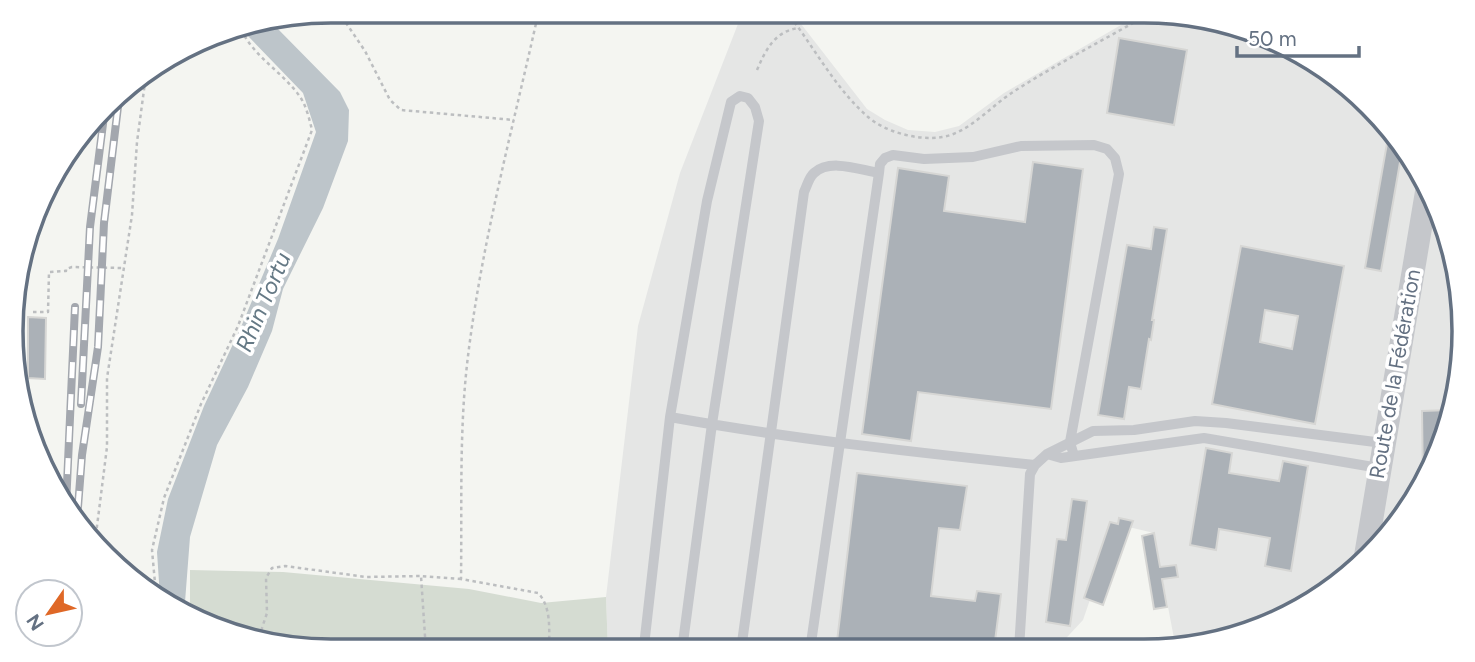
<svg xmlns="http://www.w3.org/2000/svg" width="1475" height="662" viewBox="0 0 1475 662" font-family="Figtree,sans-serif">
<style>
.built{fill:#e5e6e5}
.green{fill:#d5dcd2}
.water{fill:#bdc5ca}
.building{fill:#abb1b7;stroke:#d6d6d4;stroke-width:2;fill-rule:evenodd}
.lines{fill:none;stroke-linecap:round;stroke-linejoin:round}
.path{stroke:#bcbec0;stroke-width:2.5;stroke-dasharray:3.5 3.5;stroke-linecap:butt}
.service{stroke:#c5c7cb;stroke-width:10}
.tertiary{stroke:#c5c7cb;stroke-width:23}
.rail-casing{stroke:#a3a7ae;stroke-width:8}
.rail{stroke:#fff;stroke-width:5;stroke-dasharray:16;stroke-linecap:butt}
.labels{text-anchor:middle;stroke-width:7;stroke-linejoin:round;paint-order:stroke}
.street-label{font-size:21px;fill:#647182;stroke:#fff}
.water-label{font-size:23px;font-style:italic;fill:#657985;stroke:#fff}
.rim{fill:none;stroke:#647182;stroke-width:3.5}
</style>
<rect width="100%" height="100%" fill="#f4f5f1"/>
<path class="built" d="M743,11H791L867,109L885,120L908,130L935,132L959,126L1004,93L1145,11L1266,35L1370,104L1440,208L1464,331L1440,453L1399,526L1339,585L1267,627L1186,649H1176L1154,533L1116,524L1083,620L1056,649L608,651L606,597L638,326L680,173Z"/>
<path class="green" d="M190,570L283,572L469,589L541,603L606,597L608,651H331L209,627L190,616Z"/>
<path class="water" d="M273,20L276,27L340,92L349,110L348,141L323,208L283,289L272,331L248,387L217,445L190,537L185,602L187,614L160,597L157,552L168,499L204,406L241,327L278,239L316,132L303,93L248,36L244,25Z"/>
<path class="building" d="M1119,38L1187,50L1174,125L1107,113Z
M1389,132L1402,151L1381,271L1365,268Z
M1033,162L1083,169L1051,409L918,392L911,441L862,434L898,168L949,176L944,211L1025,222Z
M1154,227L1167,229L1152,320H1154L1151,340L1149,339L1141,389L1129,387L1124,419L1098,415L1127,245L1151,249Z
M1241,246L1344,266L1315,424L1212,404ZM1265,310L1298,316L1292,349L1260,342Z
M28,317L46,318L45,379L28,378Z
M1449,410L1440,453L1423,484L1422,411Z
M1206,448L1232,453L1229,473L1279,481L1283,461L1308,466L1291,571L1265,566L1270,538L1219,529L1216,550L1190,545Z
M857,473L967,486L960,530L939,528L931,596L975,601L977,591L1001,594L994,649L836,650Z
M1072,499L1087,501L1070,626L1046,622L1057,539L1066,540Z
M1119,518L1133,521L1103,605L1084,598L1110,522L1118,524Z
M1154,533L1160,567L1176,565L1178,577L1162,579L1167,607L1154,609L1142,536Z"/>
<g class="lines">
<path class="path" d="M338,11L365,51L390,100L401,110L514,120
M541,11L537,19C512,131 482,242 468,356C459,429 462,505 461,579L538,593C552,607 549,632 549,651
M786,11C813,45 834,87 867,116C884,132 919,141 942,137C969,133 991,106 1013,92C1058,63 1106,39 1152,12
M757,70C766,49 775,31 799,28
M33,312H48L49,272L66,271V269L72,267L124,268
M95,542L107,447V378L132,215L137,142L146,75
M156,594L152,550L164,498L201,404L238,326L312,130C309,118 306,104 298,94C280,70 250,54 240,26
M259,637L267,613L266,578L272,568L285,566L366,577L421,576
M426,651L421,576L461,579"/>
<path class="service" d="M21,258L19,337L21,396
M670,417L707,201L731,102L740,96L748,98L755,107L759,121L712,424L682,650
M1047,454L1061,458L1204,438L1379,468
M1019,649L1030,474L1035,465L1047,454L1093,431L1134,430L1195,421L1226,423L1383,443
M646,650L644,646L670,417C791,439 913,452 1035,465
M741,650L804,192C807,186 809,177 814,173C830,158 860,170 879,173
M810,650L879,173L880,164L885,158L893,155L924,159L973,157L1021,146L1094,145L1107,149L1115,158L1119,174L1070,442L1074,456"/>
<path class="tertiary" d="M1365,559L1427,189"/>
<defs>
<path id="rail" d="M81,404L90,227L105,108
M66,506L75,307
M78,507L82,455L98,347L104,223L120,90"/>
</defs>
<use href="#rail" class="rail-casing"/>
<use href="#rail" class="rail"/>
</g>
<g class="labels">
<g class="street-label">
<text transform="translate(1395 374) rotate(-80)" y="7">Route de la Fédération</text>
</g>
<g class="water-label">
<text transform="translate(263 302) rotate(-67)" y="8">Rhin Tortu</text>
</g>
</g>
<path d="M0 0H1475V662H0ZM331 23H1144A308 308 0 0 1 1452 331V331A308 308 0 0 1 1144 639H331A308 308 0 0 1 23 331V331A308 308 0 0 1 331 23Z" fill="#fff" fill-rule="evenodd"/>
<path class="rim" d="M331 23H1144A308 308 0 0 1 1452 331V331A308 308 0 0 1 1144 639H331A308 308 0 0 1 23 331V331A308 308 0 0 1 331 23Z"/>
<g transform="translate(49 613) rotate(236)"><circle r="33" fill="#ffffff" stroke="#c1c6cd" stroke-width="2"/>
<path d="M0-5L12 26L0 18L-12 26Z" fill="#df6827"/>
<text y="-10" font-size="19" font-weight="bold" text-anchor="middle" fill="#647182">N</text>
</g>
<path d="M1237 46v10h122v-10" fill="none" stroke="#647182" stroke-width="3.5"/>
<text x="1248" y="46" font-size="21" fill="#647182" stroke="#ffffff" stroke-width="5" paint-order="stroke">50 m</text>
</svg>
